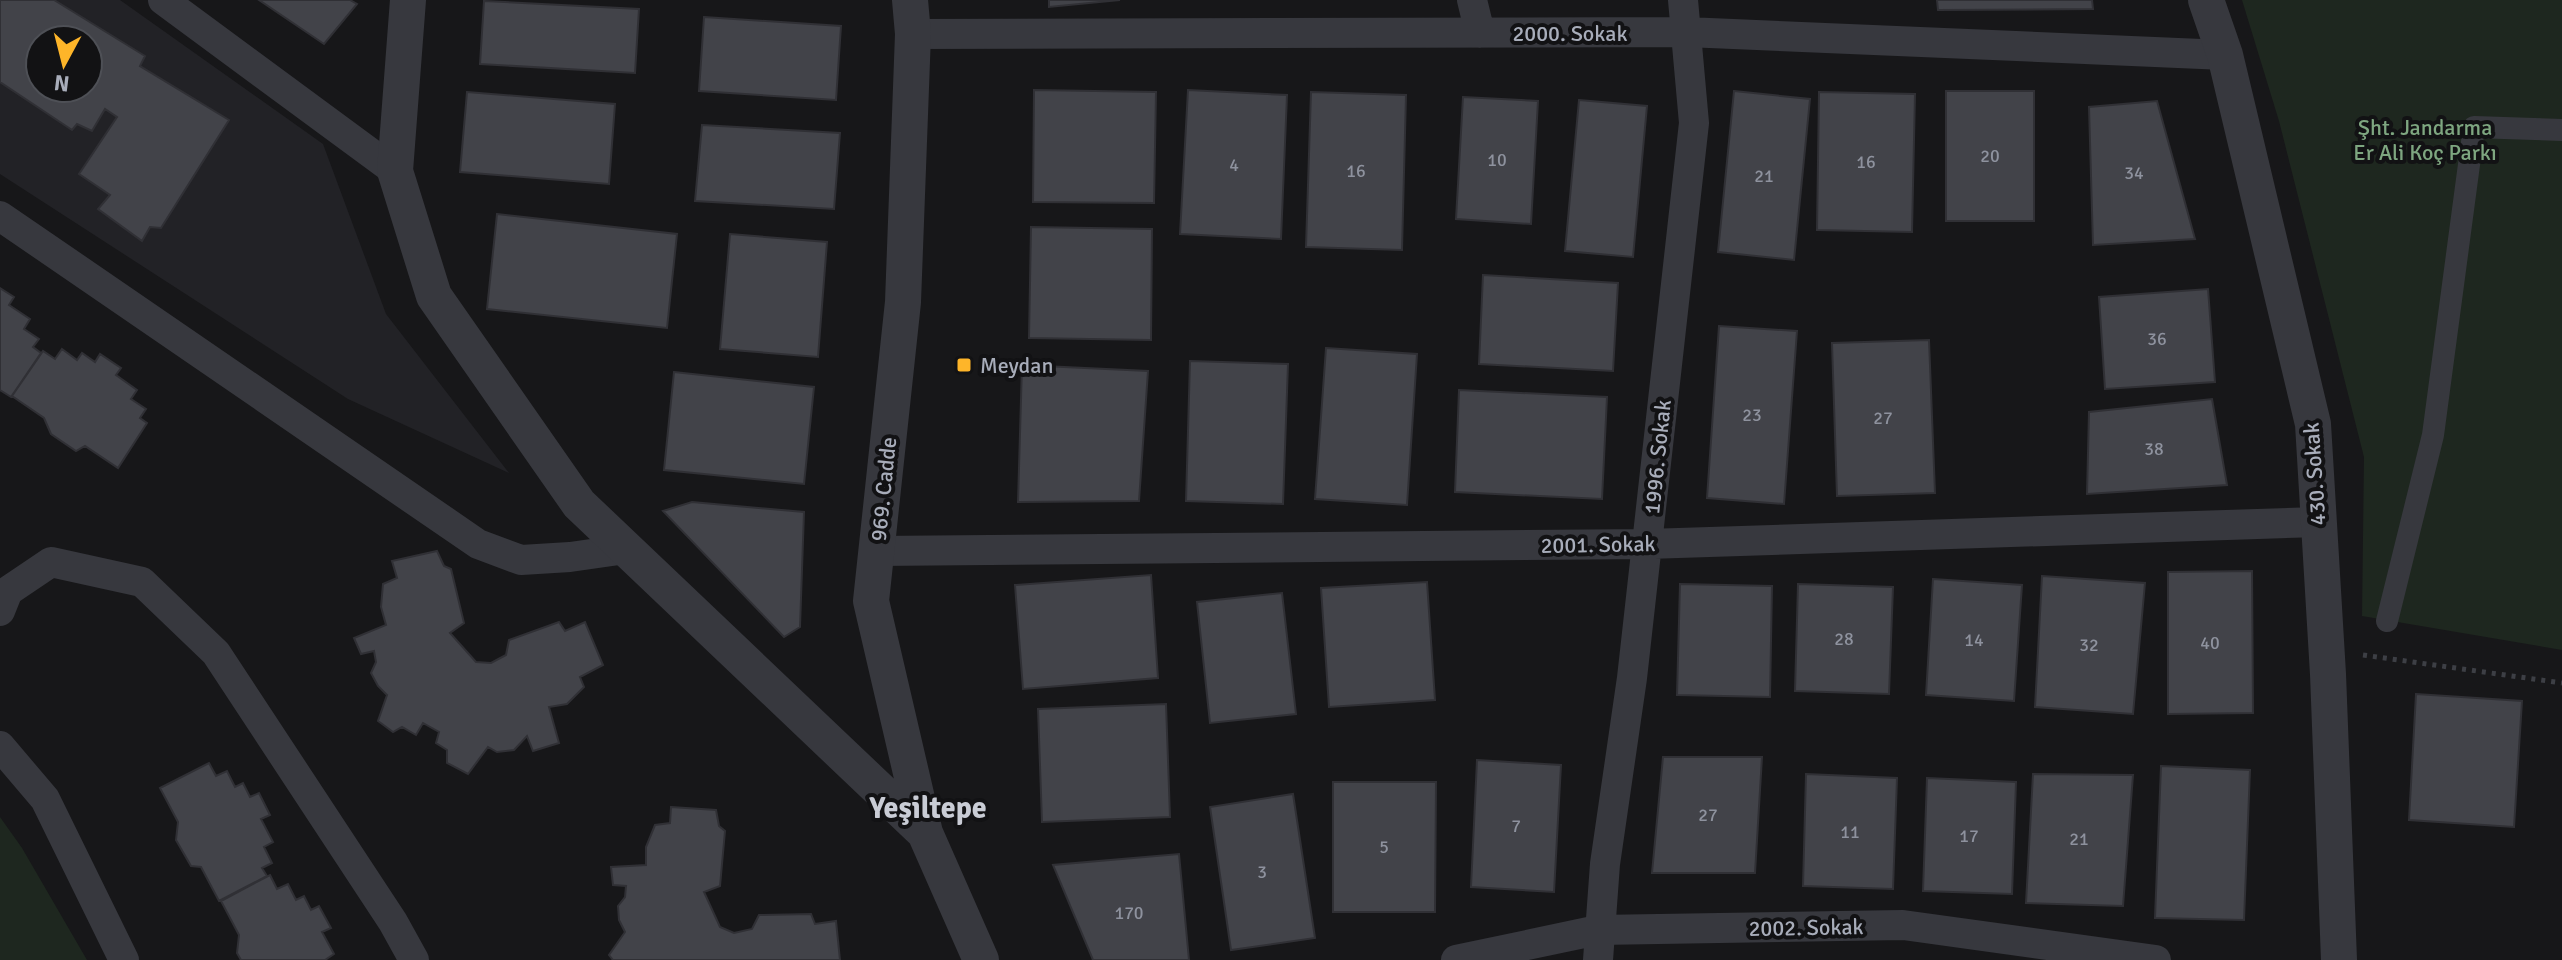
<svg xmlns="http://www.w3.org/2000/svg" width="2562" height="960" viewBox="0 0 2562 960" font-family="Signika,sans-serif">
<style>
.built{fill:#222226;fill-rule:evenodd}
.green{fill:#1e271f}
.building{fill:#424349;stroke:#303035;stroke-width:2;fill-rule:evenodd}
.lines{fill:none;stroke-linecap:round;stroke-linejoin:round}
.path{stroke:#3d3f45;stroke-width:5;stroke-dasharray:4 6;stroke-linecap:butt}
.pedestrian{stroke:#37383e;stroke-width:22}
.minor{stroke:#37383e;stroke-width:30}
.tertiary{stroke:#37383e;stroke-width:36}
.poi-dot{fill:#feb529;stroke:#121214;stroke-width:3}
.labels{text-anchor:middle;stroke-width:8;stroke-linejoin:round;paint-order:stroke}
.number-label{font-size:18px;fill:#8e929e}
.street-label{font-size:22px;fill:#a8adba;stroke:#121214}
.park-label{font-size:22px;fill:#7ea680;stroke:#121214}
.poi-label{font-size:22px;fill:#a8adba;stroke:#121214;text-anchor:start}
.district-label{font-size:30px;font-weight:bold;fill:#c9ccd5;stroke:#121214}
</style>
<rect width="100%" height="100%" fill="#171719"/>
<path class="built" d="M0,0H120L323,144L386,314L509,473L348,399L0,174ZM40,40H88V88H40Z"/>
<path class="green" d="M2242,0H2562V650L2362,616L2364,457L2279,121Z
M0,817L22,848L87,960H0Z"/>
<path class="building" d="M0,0H54L145,56L140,66L229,120L161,228L150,227L142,241L98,209L110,195L79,174L117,117L105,109L92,131L77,124L72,130L0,82ZM40,40H88V88H40Z
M259,0H350L357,4L324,44Z
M1049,0H1120L1049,7Z
M1937,0H2092L2093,9L1938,10Z
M484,1L639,9L635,73L480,64Z
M704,17L841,26L836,100L699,91Z
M1034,90L1156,92L1154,203L1033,202Z
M1188,90L1287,95L1281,239L1180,234Z
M1734,91L1810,99L1794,260L1718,252Z
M1946,91H2034V221H1946Z
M467,92L615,104L609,184L460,172Z
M1311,92L1406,95L1402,250L1306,247Z
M1819,92L1915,94L1912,232L1817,230Z
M1463,97L1538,101L1531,224L1456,219Z
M1579,100L1647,106L1633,257L1565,251Z
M2157,101L2195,239L2093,245L2089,107Z
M702,125L840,133L834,209L695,201Z
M497,214L677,234L667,328L487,309Z
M1031,227L1152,229L1151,340L1029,338Z
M730,234L827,242L818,357L720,349Z
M1483,275L1618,283L1613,371L1479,364Z
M0,288L14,297L9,305L30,319L24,329L39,339L33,347L41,353L11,397L0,390Z
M2208,289L2215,382L2105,389L2099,297Z
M1719,326L1797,331L1784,504L1707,498Z
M1929,340L1935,493L1837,496L1832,343Z
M1326,348L1417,354L1407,505L1315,499Z
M62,349L77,360L82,353L95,362L100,354L121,368L116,375L137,390L131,399L146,409L140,418L147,423L118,468L85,446L76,451L51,434L44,418L12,396L43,351L55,359Z
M1190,361L1288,364L1283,504L1186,501Z
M1022,365L1148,371L1139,501L1018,502Z
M674,372L814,387L804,484L664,470Z
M1459,390L1607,397L1602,499L1455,492Z
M2212,399L2227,485L2087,494L2089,412Z
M692,502L804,512L800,627L784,637L663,511Z
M437,551L444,566L451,569L464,623L450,633L476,662L491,663L506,655L509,640L559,622L565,631L585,622L603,665L580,677L584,687L567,704L549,707L559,743L533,751L527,736L514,750L497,752L488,747L468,774L447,763V750L436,743L439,732L423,723L416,735L402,727L393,732L378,721L387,695L378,686L371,673L376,662L374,651L361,654L354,638L386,625L381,607L383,584L397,578L392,561Z
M2252,571L2253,713L2168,714V572Z
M1151,575L1158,678L1023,689L1015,585Z
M2042,576L2145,583L2133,714L2035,707Z
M1933,579L2022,585L2014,701L1926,695Z
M1427,582L1435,700L1329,707L1321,588Z
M1680,584L1772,586L1770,697L1677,695Z
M1798,584L1893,587L1889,694L1795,691Z
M1282,593L1296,714L1210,723L1197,602Z
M2416,694L2522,701L2514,827L2409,820Z
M1166,704L1170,817L1042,822L1038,709Z
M1663,757H1762L1755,873H1652Z
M1477,760L1561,765L1554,892L1471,887Z
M209,763L216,776L227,771L235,787L243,783L250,797L259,793L270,815L261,819L273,842L264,847L272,863L262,868L267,876L219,901L201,867L191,866L176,840L178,822L160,788Z
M2161,766L2250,770L2244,920L2155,918Z
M1806,774L1897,778L1893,889L1803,886Z
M2033,774L2133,775L2123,906L2026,903Z
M1927,778L2016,782L2012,894L1923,891Z
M1333,782H1436L1435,912H1333Z
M1293,794L1315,938L1231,950L1210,807Z
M671,807L716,810L719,826L725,831L720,886L704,892L720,927L734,933L752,929L759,915L811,914L815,924L836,921L840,960H613L609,955L625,932L619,920L618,906L625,897L626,886L613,885L611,867L646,865V847L655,825L670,823Z
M1179,854L1189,960H1093L1053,865Z
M270,875L277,889L288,884L296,900L304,896L311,910L319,906L331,928L322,932L334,954L325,960H241L237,953L239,935L221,901Z"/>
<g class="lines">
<path class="path" d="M2363,655L2562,683"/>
<path class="pedestrian" d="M2387,621L2433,435L2474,127L2562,130"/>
<path class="minor" d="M163,0L395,171
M1472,0L1480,33
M913,34L1686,32L2225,55
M0,216L478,544L521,560L570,557L626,549
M876,551L1647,544L2318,522
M0,611L8,591L51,562L142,582L216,653L393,922L414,960
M0,746L45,799L124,960
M1456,960L1598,930L1903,925L2156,960
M1598,960L1605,864L1632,678L1694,123L1683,0"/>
<path class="tertiary" d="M408,0L395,171L434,296L579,504L925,833
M910,0L913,34L903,302L871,601L925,833L981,960
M2206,0L2225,55L2313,424L2328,674L2339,960"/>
</g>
<rect class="poi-dot" x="956" y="357" width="16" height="16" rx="4"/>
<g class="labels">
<g class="number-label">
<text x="1990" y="162">20</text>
<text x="1497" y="166">10</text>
<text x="1866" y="168">16</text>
<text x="1234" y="171">4</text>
<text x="1356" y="177">16</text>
<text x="2134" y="179">34</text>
<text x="1764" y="182">21</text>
<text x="2157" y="345">36</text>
<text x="1752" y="421">23</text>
<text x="1883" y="424">27</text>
<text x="2154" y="455">38</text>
<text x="1844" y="645">28</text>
<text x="1974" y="646">14</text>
<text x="2210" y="649">40</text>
<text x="2089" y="651">32</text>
<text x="1708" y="821">27</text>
<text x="1516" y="832">7</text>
<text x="1850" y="838">11</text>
<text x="1969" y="842">17</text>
<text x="2079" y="845">21</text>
<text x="1384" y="853">5</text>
<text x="1262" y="878">3</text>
<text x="1129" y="919">170</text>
</g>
<g class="street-label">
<text x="1570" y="41">2000. Sokak</text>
<text transform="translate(1657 457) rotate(-84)" y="8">1996. Sokak</text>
<text transform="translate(2314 474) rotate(-94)" y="8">430. Sokak</text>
<text transform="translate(883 489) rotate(-84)" y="8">969. Cadde</text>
<text transform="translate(1598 544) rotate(-1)" y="8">2001. Sokak</text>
<text transform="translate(1806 927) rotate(-1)" y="8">2002. Sokak</text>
</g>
<g class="park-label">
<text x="2425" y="135">Şht. Jandarma<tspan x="2425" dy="25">Er Ali Koç Parkı</tspan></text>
</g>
<g class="poi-label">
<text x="980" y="373">Meydan</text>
</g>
<g class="district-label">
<text x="928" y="818">Yeşiltepe</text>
</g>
</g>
<g transform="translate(64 64) rotate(187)"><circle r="38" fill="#121214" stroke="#4e5056" stroke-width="2"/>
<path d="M0-6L14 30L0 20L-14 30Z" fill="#feb529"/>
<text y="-12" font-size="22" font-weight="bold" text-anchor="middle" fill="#a8adba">N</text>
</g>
</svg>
